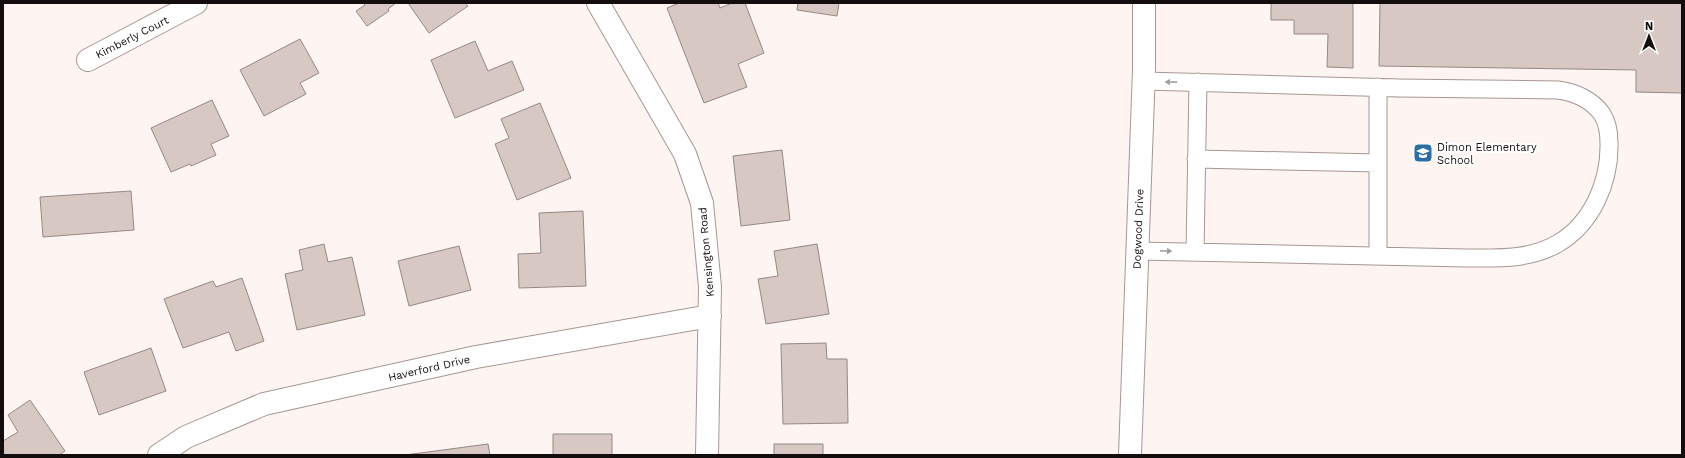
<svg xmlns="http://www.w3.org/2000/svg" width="1685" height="458" viewBox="0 0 1685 458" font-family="'Work Sans',sans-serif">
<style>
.building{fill:#d8c8c4;stroke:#978884}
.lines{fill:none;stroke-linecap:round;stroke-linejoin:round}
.service-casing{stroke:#a69793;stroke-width:19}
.minor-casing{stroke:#a69793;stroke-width:24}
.service{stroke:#fff;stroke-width:17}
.minor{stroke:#fff;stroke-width:22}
.oneway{fill:#a19f9e}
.labels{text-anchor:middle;stroke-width:4;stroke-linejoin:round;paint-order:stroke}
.street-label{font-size:11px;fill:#130e0d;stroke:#fff}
.poi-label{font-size:11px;fill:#130e0d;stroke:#fff;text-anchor:start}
</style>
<rect width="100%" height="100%" fill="#fef4f1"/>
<path class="building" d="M363,3H396L388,9L389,11L367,26L356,11L365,5Z
M408,3H465L468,6L429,33Z
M679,3H718L720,8L732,3H745L764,53L738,64L747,87L704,103L667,8Z
M798,3H839L837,16L797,10Z
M1271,3H1353V68L1327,67L1328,34H1294V20H1271Z
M1380,3H1682V93L1636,92V70L1379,66Z
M300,39L319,73L300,83L306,94L264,116L240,70Z
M475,41L488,71L512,61L524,90L455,118L431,60Z
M212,100L229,136L211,144L216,155L191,166L190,164L171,172L151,128Z
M540,103L571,178L517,200L495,144L509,138L501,119Z
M782,150L790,220L741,226L733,156Z
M131,191L134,230L43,237L40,197Z
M583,211L586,286L519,288L518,254L541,253L539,213Z
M324,244L328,262L352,257L365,315L297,330L285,274L303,270L299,250Z
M817,244L829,314L766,324L758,279L778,276L774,251Z
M459,246L471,290L409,306L398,261Z
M242,278L264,341L236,351L229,332L183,348L164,299L213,281L216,287Z
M826,343L827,359H847L848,423L783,424L781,344Z
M151,348L166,391L99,415L84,372Z
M30,400L65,451L59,455H3V441L18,432L8,415Z
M553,434H612V455H553Z
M488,444L490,455H405Z
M774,444H823V455H774Z"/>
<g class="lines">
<defs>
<path id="service" d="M1378,87V256
M1196,159L1378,163
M1137,251L1466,258C1498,258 1528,260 1557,244C1592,224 1610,182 1609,143C1609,133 1608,123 1602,114C1592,100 1575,92 1558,90L1399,88L1144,81
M1195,252L1198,82"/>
<path id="minor" d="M598,3L685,154L702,203L710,287L707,455
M88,60L196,3
M159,455L186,437L264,404L476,357L710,316
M1130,455L1144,69V3"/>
</defs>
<use href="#service" class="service-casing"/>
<use href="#minor" class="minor-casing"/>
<use href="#service" class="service"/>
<use href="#minor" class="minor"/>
</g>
<defs><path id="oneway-solid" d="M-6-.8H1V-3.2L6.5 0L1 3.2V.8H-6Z"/></defs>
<g class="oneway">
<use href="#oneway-solid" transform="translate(1171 82) rotate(-179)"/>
<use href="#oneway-solid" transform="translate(1166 251) rotate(2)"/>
</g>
<defs>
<symbol id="school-square" viewBox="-11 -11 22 22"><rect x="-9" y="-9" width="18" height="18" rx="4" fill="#2c6ea4" stroke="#fff"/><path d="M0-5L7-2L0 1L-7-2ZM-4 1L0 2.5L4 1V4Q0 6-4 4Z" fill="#fff"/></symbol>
</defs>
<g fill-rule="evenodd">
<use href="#school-square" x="1412" y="142" width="22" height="22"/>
</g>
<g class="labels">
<g class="street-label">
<text transform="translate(132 37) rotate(-27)" y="4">Kimberly Court</text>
<text transform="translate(1138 229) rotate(-88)" y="4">Dogwood Drive</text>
<text transform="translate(706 252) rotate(-95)" y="4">Kensington Road</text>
<text transform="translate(429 368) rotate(-13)" y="4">Haverford Drive</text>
</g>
<g class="poi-label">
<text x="1437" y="151">Dimon Elementary<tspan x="1437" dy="13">School</tspan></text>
</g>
</g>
<rect width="1685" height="458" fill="none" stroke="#130e0d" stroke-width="8"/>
<g transform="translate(1649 36)" stroke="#ffffff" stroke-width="3" paint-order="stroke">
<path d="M0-3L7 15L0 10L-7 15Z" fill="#130e0d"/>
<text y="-6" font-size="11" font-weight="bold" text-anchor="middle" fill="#130e0d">N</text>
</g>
</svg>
